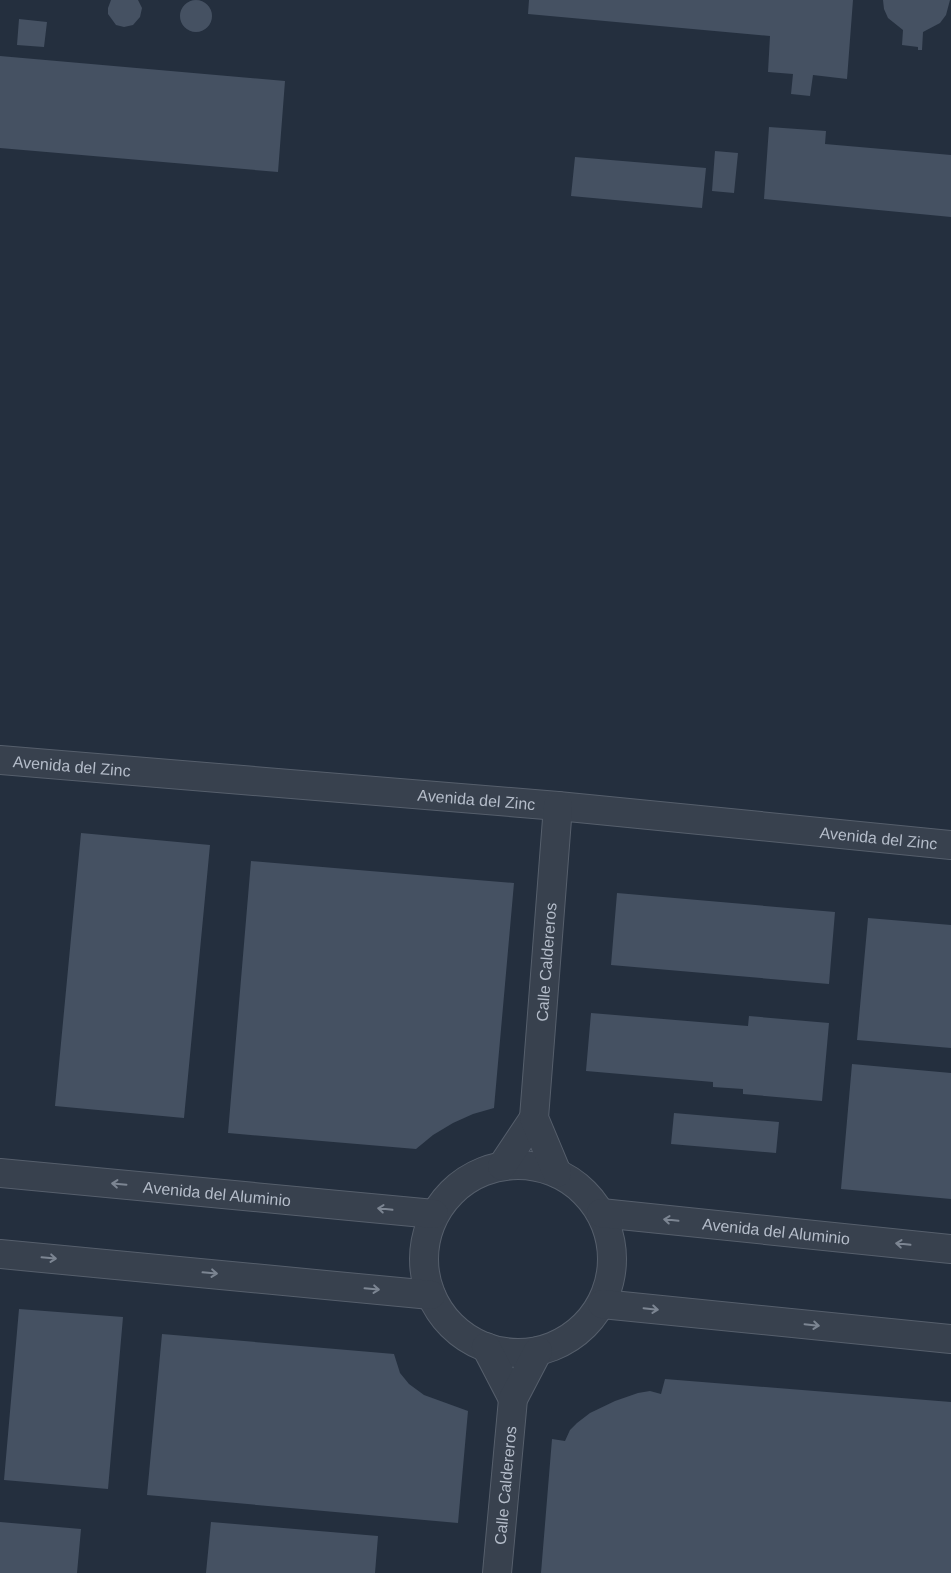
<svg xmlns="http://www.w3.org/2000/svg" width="951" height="1573" viewBox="0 0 951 1573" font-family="Arial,sans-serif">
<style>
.building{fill:#455162}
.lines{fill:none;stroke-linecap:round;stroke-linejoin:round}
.minor-casing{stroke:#565f6c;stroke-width:30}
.minor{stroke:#38414e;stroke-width:28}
.oneway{stroke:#7c8592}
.labels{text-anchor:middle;stroke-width:5;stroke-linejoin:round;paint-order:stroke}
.street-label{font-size:16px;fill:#b4bcc9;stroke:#1d2633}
</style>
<rect width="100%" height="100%" fill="#242f3e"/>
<path class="building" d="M180 16a16 16 0 1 1 32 0a16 16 0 1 1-32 0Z
M111,0H138L142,8L140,17L133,25L124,27L116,25L108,14V8Z
M529,0H853L847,79L813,75L810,96L791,94L793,74L768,72L770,36L528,14Z
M883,0H950L946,15L940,23L923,32L922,50H918V47L902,45L903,30L888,18L884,9Z
M19,19L47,22L44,47L17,45Z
M0,56L285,81L278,172L0,148Z
M769,127L826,131L825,144L951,155V217L764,199Z
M715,151L738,153L734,193L712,191Z
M575,157L706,168L702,208L571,196Z
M81,833L210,845L184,1118L55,1106Z
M251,861L514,883L494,1108L473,1114L453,1123L433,1135L416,1149L228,1133Z
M617,893L835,912L829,984L611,965Z
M868,918L951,925V1048L857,1040Z
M591,1013L748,1026L749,1016L829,1023L822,1101L743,1094V1089L713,1087V1082L586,1071Z
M852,1064L951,1073V1199L841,1189Z
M674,1113L779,1122L776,1153L671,1144Z
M19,1309L123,1317L108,1489L4,1480Z
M162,1334L394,1354L400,1373L409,1384L424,1395L468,1411L458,1523L147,1495Z
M665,1379L951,1402V1573H541L552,1439L565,1441L570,1430L577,1423L590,1413L615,1401L638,1393L650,1391L661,1394Z
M0,1522L81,1529L77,1573H0Z
M211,1522L378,1536L375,1573H206Z"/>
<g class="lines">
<defs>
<g id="minor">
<path id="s1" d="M0,760L558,806L951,845"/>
<circle cx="518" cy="1259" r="94"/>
<path d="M502,1166L534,1118"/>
<path id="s2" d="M0,1173L434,1214"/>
<path id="s3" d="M557,1173L534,1118L558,806"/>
<path id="s4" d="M601,1213L951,1249"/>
<path d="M0,1254L431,1295"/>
<path d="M602,1304L951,1339"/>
<path d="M486,1347L513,1399"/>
<path id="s5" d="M497,1573L513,1399L538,1351"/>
</g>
</defs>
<use href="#minor" class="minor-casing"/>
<use href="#minor" class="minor"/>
</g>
<defs><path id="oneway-shaft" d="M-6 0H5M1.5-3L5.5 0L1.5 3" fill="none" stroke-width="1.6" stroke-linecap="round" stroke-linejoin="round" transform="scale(1.25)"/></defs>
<g class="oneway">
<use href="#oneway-shaft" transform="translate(119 1184) rotate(-175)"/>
<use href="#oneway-shaft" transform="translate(385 1209) rotate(-174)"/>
<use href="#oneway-shaft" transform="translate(671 1220) rotate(-174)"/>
<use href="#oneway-shaft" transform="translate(903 1244) rotate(-174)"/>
<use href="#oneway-shaft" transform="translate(49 1258) rotate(5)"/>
<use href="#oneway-shaft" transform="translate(210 1273) rotate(5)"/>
<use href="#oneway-shaft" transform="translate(372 1289) rotate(5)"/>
<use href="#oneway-shaft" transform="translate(651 1309) rotate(6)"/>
<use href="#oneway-shaft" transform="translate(812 1325) rotate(6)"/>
</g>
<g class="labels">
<g class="street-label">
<text dy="6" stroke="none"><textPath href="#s1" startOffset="72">Avenida del Zinc</textPath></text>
<text dy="6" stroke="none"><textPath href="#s1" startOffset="478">Avenida del Zinc</textPath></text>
<text dy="6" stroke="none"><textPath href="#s1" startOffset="882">Avenida del Zinc</textPath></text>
<text dy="6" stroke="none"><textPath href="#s3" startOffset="216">Calle Caldereros</textPath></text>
<text dy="6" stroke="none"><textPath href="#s2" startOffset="218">Avenida del Aluminio</textPath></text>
<text dy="6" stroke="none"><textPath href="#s4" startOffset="176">Avenida del Aluminio</textPath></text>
<text dy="6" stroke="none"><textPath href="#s5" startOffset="88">Calle Caldereros</textPath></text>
</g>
</g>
</svg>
